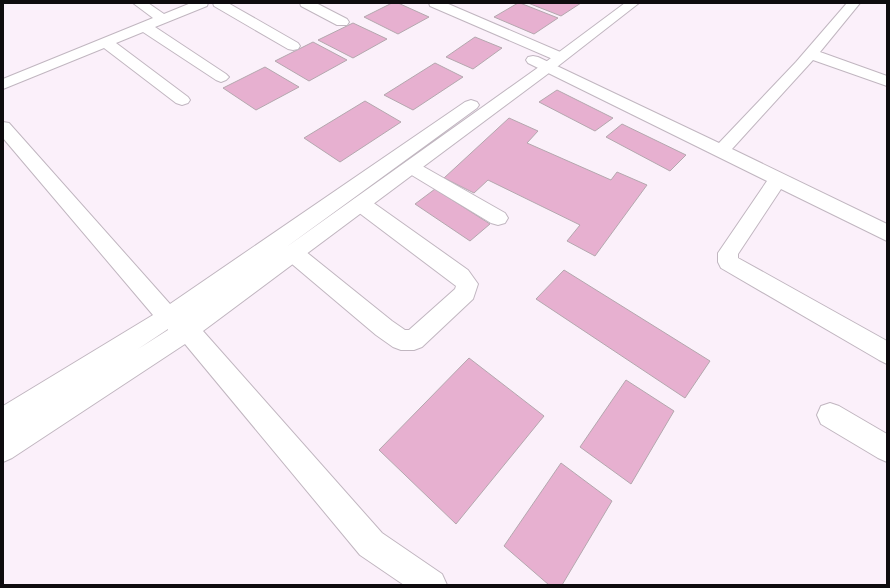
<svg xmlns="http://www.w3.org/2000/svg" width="890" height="588" viewBox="0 0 890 588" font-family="'Source Sans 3',sans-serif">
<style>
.building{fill:#e7b0d0;stroke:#b4a7ae}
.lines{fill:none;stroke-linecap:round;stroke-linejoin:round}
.minor-casing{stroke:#c1b6c0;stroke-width:2}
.tertiary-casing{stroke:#c1b6c0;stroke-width:2}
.minor{fill:#fff;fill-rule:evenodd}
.tertiary{fill:#fff;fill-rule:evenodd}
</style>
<rect width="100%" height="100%" fill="#fbf0fa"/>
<path class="building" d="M392,3H398L429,17L398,34L364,17Z
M518,3H520L558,18L534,34L494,17Z
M528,3H581L561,16Z
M353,23L387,39L353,58L318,40Z
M475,37L502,48L473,69L446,57Z
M313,42L347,60L309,81L275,61Z
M435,63L463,77L413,110L384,95Z
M265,67L299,87L256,110L223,88Z
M557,90L613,118L595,131L539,102Z
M365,101L401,122L340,162L304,138Z
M509,118L538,131L527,143L611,180L617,172L647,185L595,256L567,241L580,225L488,180L474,193L444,178Z
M622,124L686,155L670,171L606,137Z
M435,189L490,224L470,241L415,204Z
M564,270L710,361L685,398L536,299Z
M469,358L544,416L456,524L379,450Z
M626,380L674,411L631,484L580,447Z
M561,463L612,501L562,585H549L504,546Z"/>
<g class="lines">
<defs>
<path id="minor" d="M133,3H148L164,14L191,3H208L207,6L155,27L226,74L229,77L226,80L221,82L216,80L143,32L116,43L188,97L190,100L188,103L182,105L176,103L104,48L3,89V79L153,18Z
M213,3H228L298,43L300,46L298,49L293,50L288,49L214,6Z
M300,3H316L347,19L349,22L347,25H337L301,6Z
M429,3H446L565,54L567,57L565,60L560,61L555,60L430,6Z
M847,3H860L820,52L887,76V86L813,60L732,149L887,224V241L781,189L738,254V258L887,341V364L879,360L721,268L718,262V253L767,181L528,63L526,60L528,57L533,56L538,57L719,143L796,62Z
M411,161L417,163L505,213L508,218L505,223L498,225L491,223L405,171L402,167L405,163Z
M361,197L368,199L468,270L478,284L473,299L422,347L414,350H401L393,347L376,335L286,259L283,253L286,247L293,245L300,247L392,321L405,330H409L455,289L456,286L354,209L351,204L354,199Z
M830,403L839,406L887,434V462L878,458L821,424L817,415L821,406Z"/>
<path id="tertiary" d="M625,3H639L553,70L203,331L382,533L442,574L447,585H404L360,555L185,344L12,458L3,462V406L153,315L3,138V122L9,123L170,304L465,102L471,100L477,102L479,105L477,108L285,248L543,64ZM168,329V330L138,349Z"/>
</defs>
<use href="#minor" class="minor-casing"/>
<use href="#tertiary" class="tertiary-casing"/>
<use href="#minor" class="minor"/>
<use href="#tertiary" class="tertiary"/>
</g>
<rect width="890" height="588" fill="none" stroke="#0e0b0e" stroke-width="8"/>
</svg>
